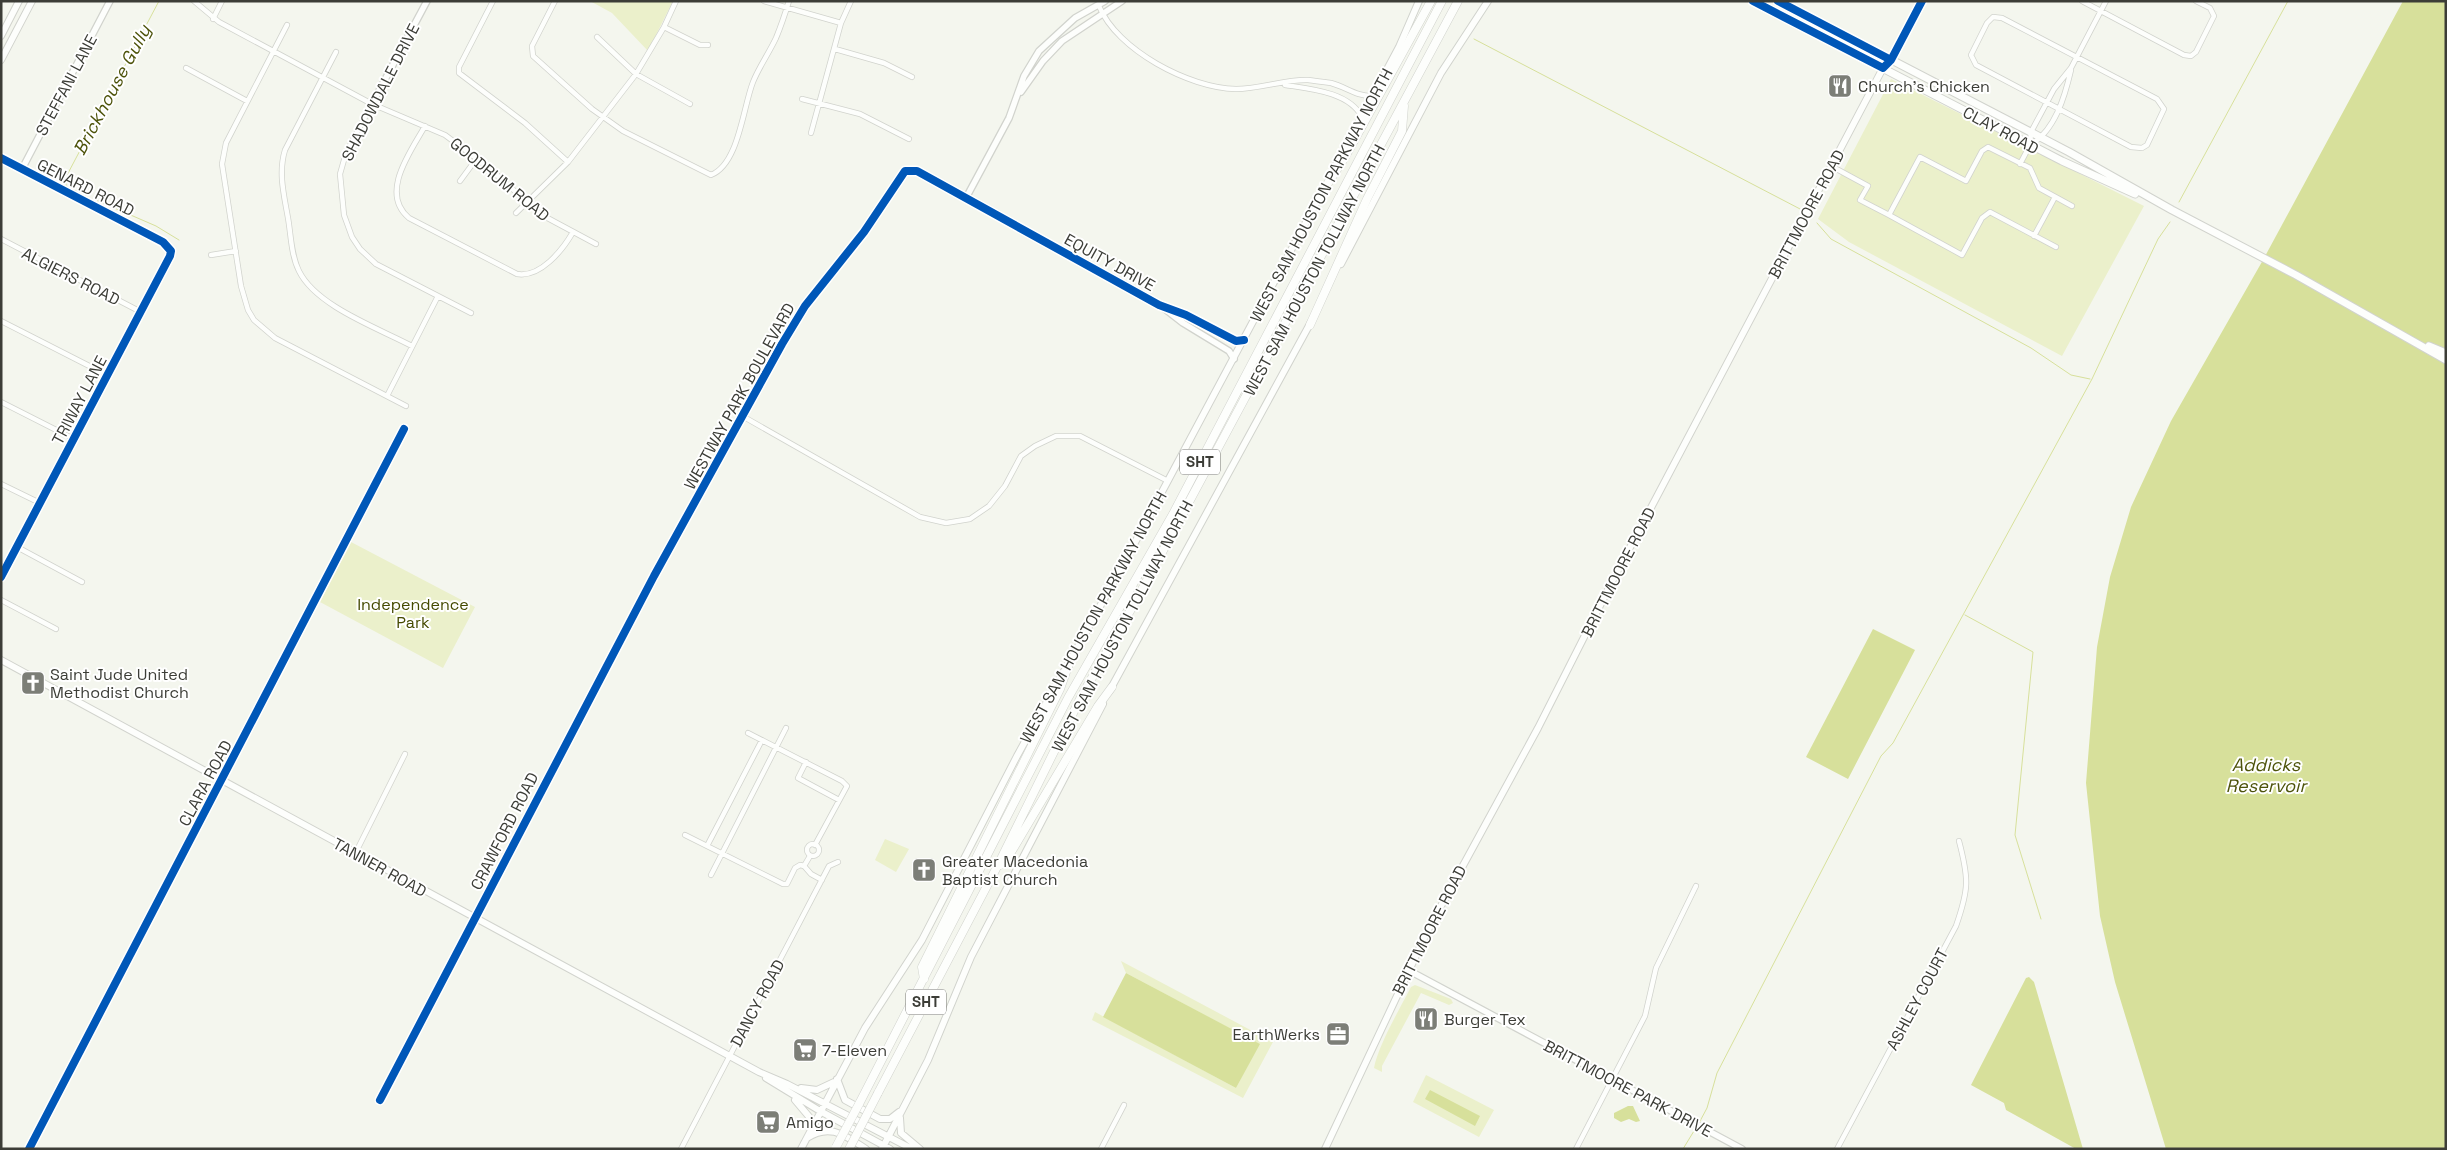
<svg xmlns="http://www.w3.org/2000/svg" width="2447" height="1150" viewBox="0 0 2447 1150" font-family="'Space Grotesk',sans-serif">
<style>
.green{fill:#ebf0cb}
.water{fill:#d7e09b}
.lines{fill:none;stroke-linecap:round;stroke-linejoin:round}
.stream{stroke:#d7e09b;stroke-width:1}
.minor-casing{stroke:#d1d3cd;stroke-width:6}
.tertiary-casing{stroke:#d1d3cd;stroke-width:8}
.secondary-casing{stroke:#d1d3cd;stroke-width:8}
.primary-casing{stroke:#d1d3cd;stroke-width:9}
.motorway-casing{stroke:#d1d3cd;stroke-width:9}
.minor{stroke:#fdfefc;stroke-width:4.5}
.tertiary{stroke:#fdfefc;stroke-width:5.5}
.secondary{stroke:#fdfefc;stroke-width:6}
.primary{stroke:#fdfefc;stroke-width:7}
.motorway{stroke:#fdfefc;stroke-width:8}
.motorway-bridge-casing{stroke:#d1d3cd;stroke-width:9;stroke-linecap:butt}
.motorway-bridge{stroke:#fdfefc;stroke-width:8}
.cycleway-casing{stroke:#fff;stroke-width:11}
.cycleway{stroke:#0057b8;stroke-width:8}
.labels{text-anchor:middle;stroke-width:4;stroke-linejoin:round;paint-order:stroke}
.shield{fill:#fff;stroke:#767773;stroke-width:1}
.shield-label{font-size:15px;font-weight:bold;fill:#3c3d37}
.street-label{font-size:16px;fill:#3c3d37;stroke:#fff}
.poi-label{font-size:16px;fill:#3c3d37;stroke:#fff;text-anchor:start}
.park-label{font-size:16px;fill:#454a00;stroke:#fff}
.water-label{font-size:18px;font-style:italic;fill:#4d530a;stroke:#fff}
</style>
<rect width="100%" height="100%" fill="#f4f6ee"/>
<path class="green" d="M590,1H673L648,51L612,13Z
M1891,79L2144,206L2062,356L1849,242L1818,219Z
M351,542L475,607L443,668L320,602Z
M885,839L909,849L896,872L875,860Z
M1121,961L1273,1042L1243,1098L1092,1020L1095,1012L1236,1088L1259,1044L1126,973Z
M1415,985L1451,999L1453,1003L1449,1005L1421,993L1382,1066V1072L1374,1068C1378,1046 1400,1008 1411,987Z
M1426,1075L1494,1110L1479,1137L1413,1102Z"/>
<path class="water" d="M2403,1H2446V1149H2166L2115,982L2100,916L2086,783L2097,647L2110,577L2131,507L2171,421L2263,260Z
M1873,629L1915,650L1848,779L1806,757Z
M1126,973L1260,1044L1236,1088L1103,1017Z
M2029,977L2034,982L2083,1149H2076L2006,1110L2004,1103L1971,1085L2026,978Z
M1430,1090L1480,1116L1475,1126L1425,1099Z
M1628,1106H1633L1640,1121L1636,1122L1629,1119L1621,1122L1614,1118V1113Z"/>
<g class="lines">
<path class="stream" d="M1474,39L1802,210
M87,196L66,186V177L159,1
M96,200L156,226L179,240
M2179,202L2288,1
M1817,223L1831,239L2031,348L2071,375L2090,379
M1965,615L2033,652L2015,835L2041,919
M1699,1123L1707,1108L1717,1073L1881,756L1893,743L2092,379L2158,239L2170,222
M1683,1149L1697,1126"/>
<defs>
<path id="minor" d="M194,1L219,22L372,104L445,135L488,167L540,214L596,244
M493,1L459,67V73L525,123L568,162
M555,1L532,46L533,56L592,109L623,131L711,175C739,164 743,107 753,82C759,67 769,53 776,38C781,26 785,14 789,1
M764,1L841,23
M2082,1L2184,55L2191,56L2196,52L2214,16L2210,8L2196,1
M1099,6C1117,50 1189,88 1236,89C1259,89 1287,79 1308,80C1315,81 1323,82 1331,83C1346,87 1357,97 1373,96
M1993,17L2002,18L2157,99L2164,109L2147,145L2142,148L2131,147L1976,65L1971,55L1987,23Z
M213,19L222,1
M287,25L226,143L222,164L241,286L248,310L254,320L275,338L406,406
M664,27L700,45H708
M597,37L636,74L690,104
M835,49L884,63L912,77
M336,52L285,150C278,173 284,195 288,218C291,235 291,255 299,271C316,306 378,328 412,346
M186,68L247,101
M1285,85C1311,89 1349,92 1362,117
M802,99L860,114L909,139
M372,104L346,153L340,174L344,215L352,237L360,249L376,264L471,313
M425,126C411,151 379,193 409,218L517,274C540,278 562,251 573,232
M811,133L841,23L851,1
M2030,145C2055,131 2065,96 2071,70
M1,158L163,242L171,251L170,256L1,577
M2020,164L2030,145L2031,132L2054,89L2071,68L2106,1
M1831,166L1868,186L1860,200L1889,215L1920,157L1966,181L1982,151L1988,147L2030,168L2039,188L2072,206
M460,181L477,158
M516,213L568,162L636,74L664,27L676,1
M1889,215L1962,255L1982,218L1990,212L2056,247
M2034,236L2055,197
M1,239L141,312
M211,255L236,251
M1,321L107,375
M387,396L438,296
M1,402L74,439
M744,417L920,517L946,523L970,519L989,506L1005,486L1021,456L1035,446L1056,436H1080L1168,481
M1,484L40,503
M17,547L82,582
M1,600L56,629
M748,733L842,781L847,786L815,845
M806,762L798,778L839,800
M685,835L783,884H787L795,868L800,865L804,866
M807 850a6 6 0 1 1 12 0a6 6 0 1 1-12 0Z
M707,846L762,740
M355,854L405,754
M810,856L804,866L811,874L822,880
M711,875L786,728
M380,1100L475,919
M29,1149L404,429
M681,1149L829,866L838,862
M1101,1149L1124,1105
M1576,1149L1645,1016L1656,968L1696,886
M1837,1149L1956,926C1969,889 1969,879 1959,841"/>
<path id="tertiary" d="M1021,92L1043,61L1062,41L1122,1
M372,104L427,1
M22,169L110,1
M966,198L1009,118L1024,76L1039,51L1075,18L1105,1
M1165,309L1183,323L1229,351L1234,359
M475,919L654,576L782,344L805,306L864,232L905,171H917L1159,305L1186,315L1236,341L1244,340
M1408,970L1742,1149"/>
<path id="secondary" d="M1,36L19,1
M1,60L32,1
M1335,167L1399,47L1419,1
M1341,264L1441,73L1488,1
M1,660L759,1072L787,1084L912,1149
M1070,661L1132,548L1321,194
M1110,690L1311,322
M766,1078L820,1111L890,1149
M837,1079L845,1100L880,1119H890L899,1112
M801,1088L817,1090L834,1082
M795,1100L811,1119L809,1126
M900,1118L901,1133L920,1149
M807,1138C830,1123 844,1135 866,1149
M801,1149L865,1028L922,940L1017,756L1064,671
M882,1149L928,1060L971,957L1103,704
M1325,1149L1429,928L1538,728L1616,574L1883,68L1891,60L1922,1"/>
<path id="primary" d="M1753,1L2062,161L2135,194
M1778,1L2069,152L2172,210L2296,275L2446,360
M2429,346L2446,353"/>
<path id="motorway" d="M1319,197L1345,157L1431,1
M1310,325L1367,199L1402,131L1404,106
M1000,865L1004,864L1098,706L1112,687
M924,979L922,967L1060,689L1071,658
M878,1093L998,865L1081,697L1138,597L1458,1
M859,1104L1068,698L1173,514L1442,1"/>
</defs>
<use href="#minor" class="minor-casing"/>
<use href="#tertiary" class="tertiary-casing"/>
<use href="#secondary" class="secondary-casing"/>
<use href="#primary" class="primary-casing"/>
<use href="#motorway" class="motorway-casing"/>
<use href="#minor" class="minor"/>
<use href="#tertiary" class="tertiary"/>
<use href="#secondary" class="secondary"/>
<use href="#primary" class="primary"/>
<use href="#motorway" class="motorway"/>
<defs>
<path id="motorway-bridge" d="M836,1147L859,1104
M849,1149L878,1093"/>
</defs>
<use href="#motorway-bridge" class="motorway-bridge-casing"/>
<use href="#motorway-bridge" class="motorway-bridge"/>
<defs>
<path id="cycleway" d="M1753,1L1883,68L1891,60L1922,1
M1778,1L1891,60
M1,158L163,242L171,251L170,256L1,577
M380,1100L654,576L782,344L805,306L864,232L905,171H917L1159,305L1186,315L1236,341L1244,340
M29,1149L404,429"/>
</defs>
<use href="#cycleway" class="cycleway-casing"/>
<use href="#cycleway" class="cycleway"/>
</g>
<defs>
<symbol id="restaurant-square" viewBox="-11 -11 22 22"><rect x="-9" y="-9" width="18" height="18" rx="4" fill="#7c7e77" stroke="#fff"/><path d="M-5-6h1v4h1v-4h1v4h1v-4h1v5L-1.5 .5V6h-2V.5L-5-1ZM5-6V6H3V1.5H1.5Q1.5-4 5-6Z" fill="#fff"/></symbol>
<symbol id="church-square" viewBox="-11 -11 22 22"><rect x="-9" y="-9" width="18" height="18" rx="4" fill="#7c7e77" stroke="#fff"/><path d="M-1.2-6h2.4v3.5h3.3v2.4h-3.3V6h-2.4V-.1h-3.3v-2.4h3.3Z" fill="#fff"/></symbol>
<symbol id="office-square" viewBox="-11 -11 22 22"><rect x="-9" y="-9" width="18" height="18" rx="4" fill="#7c7e77" stroke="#fff"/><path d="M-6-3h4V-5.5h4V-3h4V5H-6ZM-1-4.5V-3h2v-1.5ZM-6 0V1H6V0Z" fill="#fff"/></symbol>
<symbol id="supermarket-square" viewBox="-11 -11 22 22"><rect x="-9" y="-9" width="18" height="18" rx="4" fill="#7c7e77" stroke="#fff"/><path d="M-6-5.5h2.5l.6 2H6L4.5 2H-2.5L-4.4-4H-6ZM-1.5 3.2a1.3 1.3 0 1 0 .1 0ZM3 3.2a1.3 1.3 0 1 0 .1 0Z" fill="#fff"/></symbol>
</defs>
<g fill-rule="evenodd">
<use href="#restaurant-square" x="1826" y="72" width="28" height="28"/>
<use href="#church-square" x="19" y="669" width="28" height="28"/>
<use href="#church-square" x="910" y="856" width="28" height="28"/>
<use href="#restaurant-square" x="1412" y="1005" width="28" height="28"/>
<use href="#office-square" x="1324" y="1020" width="28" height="28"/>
<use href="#supermarket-square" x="791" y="1036" width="28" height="28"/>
<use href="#supermarket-square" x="754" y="1108" width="28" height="28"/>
</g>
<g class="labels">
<g class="shield">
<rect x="1180" y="449.5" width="40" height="25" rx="4"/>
<rect x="906" y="989.5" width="40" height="25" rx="4"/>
</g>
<g class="shield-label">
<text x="1200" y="467">SHT</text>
<text x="926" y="1007">SHT</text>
</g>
<g class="street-label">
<text transform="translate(66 85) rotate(-62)" y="6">STEFFANI LANE</text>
<text transform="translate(380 92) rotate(-63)" y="6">SHADOWDALE DRIVE</text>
<text transform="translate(2001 130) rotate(28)" y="6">CLAY ROAD</text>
<text transform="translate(500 179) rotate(39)" y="6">GOODRUM ROAD</text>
<text transform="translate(86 187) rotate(27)" y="6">GENARD ROAD</text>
<text transform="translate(1321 195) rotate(-62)" y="6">WEST SAM HOUSTON PARKWAY NORTH</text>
<text transform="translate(1806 214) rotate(-62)" y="6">BRITTMOORE ROAD</text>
<text transform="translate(1110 262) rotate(29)" y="6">EQUITY DRIVE</text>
<text transform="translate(1314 270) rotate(-62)" y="6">WEST SAM HOUSTON TOLLWAY NORTH</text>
<text transform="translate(71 276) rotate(27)" y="6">ALGIERS ROAD</text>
<text transform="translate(739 396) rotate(-61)" y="6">WESTWAY PARK BOULEVARD</text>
<text transform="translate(79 400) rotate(-62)" y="6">TRIWAY LANE</text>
<text transform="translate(1618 572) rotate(-63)" y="6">BRITTMOORE ROAD</text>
<text transform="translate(1093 617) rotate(-61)" y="6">WEST SAM HOUSTON PARKWAY NORTH</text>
<text transform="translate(1122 626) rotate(-62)" y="6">WEST SAM HOUSTON TOLLWAY NORTH</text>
<text transform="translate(205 783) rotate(-62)" y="6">CLARA ROAD</text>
<text transform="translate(504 831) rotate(-63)" y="6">CRAWFORD ROAD</text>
<text transform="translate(380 867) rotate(29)" y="6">TANNER ROAD</text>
<text transform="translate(1429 930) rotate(-63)" y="6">BRITTMOORE ROAD</text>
<text transform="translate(1917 999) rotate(-62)" y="6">ASHLEY COURT</text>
<text transform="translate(757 1003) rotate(-62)" y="6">DANCY ROAD</text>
<text transform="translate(1628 1088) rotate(28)" y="6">BRITTMOORE PARK DRIVE</text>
</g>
<g class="poi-label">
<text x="1858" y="92">Church's Chicken</text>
<text x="50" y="680">Saint Jude United<tspan x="50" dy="18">Methodist Church</tspan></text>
<text x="942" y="867">Greater Macedonia<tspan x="942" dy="18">Baptist Church</tspan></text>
<text x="1444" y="1025">Burger Tex</text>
<text x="1320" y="1040" text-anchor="end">EarthWerks</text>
<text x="822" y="1056">7-Eleven</text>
<text x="786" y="1128">Amigo</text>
</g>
<g class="park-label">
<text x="413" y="610">Independence<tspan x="413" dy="18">Park</tspan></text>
</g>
<g class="water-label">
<text transform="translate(112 90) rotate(-62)" y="6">Brickhouse Gully</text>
<text x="2266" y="771">Addicks<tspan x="2266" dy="21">Reservoir</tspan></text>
</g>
</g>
<rect width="2447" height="1150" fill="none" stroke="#3c3d37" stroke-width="5"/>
</svg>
